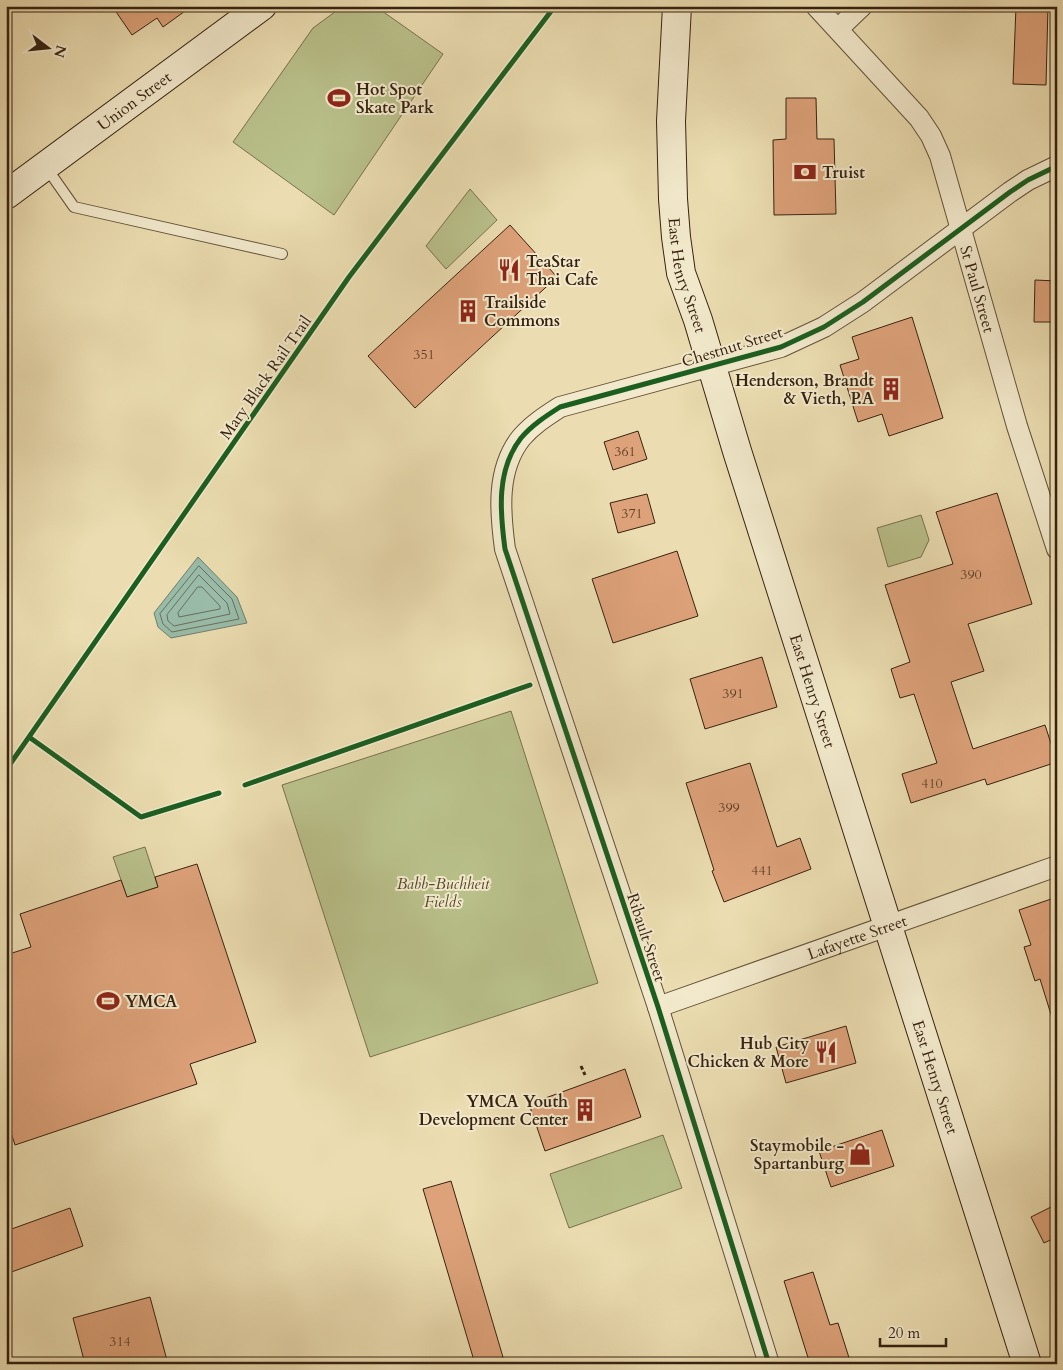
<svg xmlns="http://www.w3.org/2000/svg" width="1063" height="1370" viewBox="0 0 1063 1370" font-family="Cardo,serif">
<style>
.green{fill:#b9c08a;stroke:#78714d}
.water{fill:#99bca9;stroke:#717e6c}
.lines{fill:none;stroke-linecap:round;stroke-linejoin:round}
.shore{stroke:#686f5c;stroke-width:1}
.building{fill:#dea27a;stroke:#362210}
.service-casing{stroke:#635138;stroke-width:12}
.minor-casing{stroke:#635138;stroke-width:22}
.secondary-casing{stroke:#362210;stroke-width:30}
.path{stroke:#362210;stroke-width:3;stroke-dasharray:4 2.5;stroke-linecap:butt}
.service{stroke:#f2e9cc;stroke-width:10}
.minor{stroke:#f2e9cc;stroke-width:20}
.secondary{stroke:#f2e9cc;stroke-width:28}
.cycleway-casing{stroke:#f2e9cc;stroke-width:8}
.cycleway{stroke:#1b5e20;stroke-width:5}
.labels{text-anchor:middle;stroke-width:4;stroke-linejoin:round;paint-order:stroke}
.number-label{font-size:14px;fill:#60422a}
.poi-label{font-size:16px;font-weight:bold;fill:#362210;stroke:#f2e9cc;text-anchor:start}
.street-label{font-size:16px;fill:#362210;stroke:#f2e9cc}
.park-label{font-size:16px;font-style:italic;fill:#574a2e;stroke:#f2e9cc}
</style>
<rect width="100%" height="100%" fill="#ebddb1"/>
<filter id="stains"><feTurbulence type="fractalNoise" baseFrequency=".004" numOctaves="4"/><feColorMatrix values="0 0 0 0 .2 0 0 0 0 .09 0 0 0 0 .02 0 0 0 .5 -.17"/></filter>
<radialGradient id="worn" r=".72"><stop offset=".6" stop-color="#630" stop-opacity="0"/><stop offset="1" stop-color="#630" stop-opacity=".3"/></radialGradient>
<path class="green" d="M343,6H375L443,54L334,215L233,142L313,28Z
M470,189L497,220L446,269L426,246Z
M921,515L929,540L921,557L888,567L877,528Z
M511,711L598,983L370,1057L282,785Z
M145,847L158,887L127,897L113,857Z
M663,1135L682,1188L569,1228L550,1174Z"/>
<path class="water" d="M198,557L237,597L247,623L171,638L158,627L154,613Z"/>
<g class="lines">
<path class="shore" d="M199,566L232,599L239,619L172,632L163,624L160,614Z
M199,575L227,603L230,614L174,626L168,621L167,615Z
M198,587H202L220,606V609L179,617L178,613Z"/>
</g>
<path class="building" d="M112,6H192L163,27L157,18L132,35Z
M1016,6H1048L1046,85L1013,84Z
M786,98H816L817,139H834L836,214L774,215L773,140L786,139Z
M510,225L557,277L415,408L368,356Z
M1035,280L1057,281V322H1034Z
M912,317L943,418L889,436L882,414L858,422L840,365L859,359L852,337Z
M638,431L647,459L613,470L604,442Z
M997,493L1032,604L968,624L984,671L951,682L973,749L1045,725L1057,762L987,785L985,779L911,803L902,774L937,763L914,694L900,698L891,669L910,662L885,585L953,564L936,512Z
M647,494L655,523L618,533L610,503Z
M677,551L698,616L613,643L592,579Z
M762,657L777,707L705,729L690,679Z
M750,763L777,847L800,838L811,869L724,902L712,871L714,870L686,783Z
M197,864L256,1042L190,1064L197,1084L15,1145L6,1117V955L31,947L20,914L121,880L127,897L158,887L155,877Z
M1057,897V1020L1053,1021L1040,979L1035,981L1024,947L1031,945L1019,910Z
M846,1026L856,1063L786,1083L776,1047Z
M625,1069L641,1117L545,1151L529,1104Z
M882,1130L894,1166L831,1187L819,1151Z
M451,1181L505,1364H475L423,1189Z
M1057,1204V1237L1044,1243L1031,1217Z
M70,1208L83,1246L6,1274V1231Z
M813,1272L830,1325L838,1323L851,1364H810L784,1281Z
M150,1297L168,1364H85L73,1318Z"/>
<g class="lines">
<defs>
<path id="service" d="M46,167L74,207L282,254"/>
<g id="minor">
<path id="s1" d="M816,6L919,118L931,136L940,156L1017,426L1057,549"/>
<path d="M838,29L862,6"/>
<path id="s2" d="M658,1007L1057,866"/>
<path d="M769,1364L658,1007L505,549C500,512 496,470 521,438C532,425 546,416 560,407L781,347L824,327L863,302L1010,192L1028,180L1057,166"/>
</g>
<g id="secondary">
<path id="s3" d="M677,6L671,121L673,199L676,237L681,273L698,320L737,451L1027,1364"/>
<path id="s4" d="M6,195L262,6"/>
</g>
</defs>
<use href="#service" class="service-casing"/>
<use href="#minor" class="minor-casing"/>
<use href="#secondary" class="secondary-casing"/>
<path class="path" d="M581,1066L585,1075"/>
<use href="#service" class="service"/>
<use href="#minor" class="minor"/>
<use href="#secondary" class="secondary"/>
<defs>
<path id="cycleway" d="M29,737L141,817L219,793
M6,770L349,277L555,6
M245,785L530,685
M769,1364L658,1007L505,549C500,512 496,470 521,438C532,425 546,416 560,407L781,347L824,327L863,302L1010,192L1028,180L1057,166"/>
</defs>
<use href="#cycleway" class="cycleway-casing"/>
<use href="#cycleway" class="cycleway"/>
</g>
<defs>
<symbol id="stadium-bare" viewBox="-9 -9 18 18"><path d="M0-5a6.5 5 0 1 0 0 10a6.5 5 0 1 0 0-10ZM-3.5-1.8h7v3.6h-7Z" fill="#8f2418" stroke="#f2e9cc" stroke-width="2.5" paint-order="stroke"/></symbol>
<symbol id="bank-bare" viewBox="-9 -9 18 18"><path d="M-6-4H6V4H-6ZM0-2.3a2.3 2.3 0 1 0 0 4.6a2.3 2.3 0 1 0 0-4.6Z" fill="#8f2418" stroke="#f2e9cc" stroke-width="2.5" paint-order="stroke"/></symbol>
<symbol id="restaurant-bare" viewBox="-9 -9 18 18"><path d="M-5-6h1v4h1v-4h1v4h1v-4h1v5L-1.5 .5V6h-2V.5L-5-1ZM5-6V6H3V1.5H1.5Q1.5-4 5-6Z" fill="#8f2418" stroke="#f2e9cc" stroke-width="2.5" paint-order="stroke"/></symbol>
<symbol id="building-bare" viewBox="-9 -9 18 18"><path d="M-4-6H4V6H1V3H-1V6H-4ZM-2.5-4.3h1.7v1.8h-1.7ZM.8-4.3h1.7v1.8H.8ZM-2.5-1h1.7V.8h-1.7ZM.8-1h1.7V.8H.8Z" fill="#8f2418" stroke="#f2e9cc" stroke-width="2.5" paint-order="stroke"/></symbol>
<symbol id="shop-bare" viewBox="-9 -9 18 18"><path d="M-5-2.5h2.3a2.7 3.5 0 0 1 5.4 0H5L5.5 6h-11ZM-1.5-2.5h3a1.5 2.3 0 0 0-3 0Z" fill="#8f2418" stroke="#f2e9cc" stroke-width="2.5" paint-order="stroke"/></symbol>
</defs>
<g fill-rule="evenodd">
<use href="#stadium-bare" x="323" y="82" width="32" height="32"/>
<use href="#bank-bare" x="789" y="156" width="32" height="32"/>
<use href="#restaurant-bare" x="493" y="254" width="32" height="32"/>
<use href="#building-bare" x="452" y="295" width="32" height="32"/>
<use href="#building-bare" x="875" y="373" width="32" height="32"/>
<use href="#stadium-bare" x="92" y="985" width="32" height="32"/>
<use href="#restaurant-bare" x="810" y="1036" width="32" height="32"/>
<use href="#building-bare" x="569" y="1094" width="32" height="32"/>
<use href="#shop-bare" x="844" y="1138" width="32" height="32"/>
</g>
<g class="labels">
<g class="number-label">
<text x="424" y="359">351</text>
<text x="625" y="456">361</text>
<text x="632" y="518">371</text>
<text x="971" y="579">390</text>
<text x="733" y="698">391</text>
<text x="932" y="788">410</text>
<text x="729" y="812">399</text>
<text x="762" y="875">441</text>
<text x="120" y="1346">314</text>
</g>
<g class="poi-label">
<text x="356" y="95">Hot Spot<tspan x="356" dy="18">Skate Park</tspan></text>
<text x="822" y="178">Truist</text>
<text x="526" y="267">TeaStar<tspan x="526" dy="18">Thai Cafe</tspan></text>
<text x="484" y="308">Trailside<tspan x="484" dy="18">Commons</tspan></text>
<text x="874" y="386" text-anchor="end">Henderson, Brandt<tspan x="874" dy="18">&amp; Vieth, P.A</tspan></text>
<text x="125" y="1007">YMCA</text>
<text x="809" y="1049" text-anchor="end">Hub City<tspan x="809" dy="18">Chicken &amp; More</tspan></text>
<text x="568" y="1107" text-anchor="end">YMCA Youth<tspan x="568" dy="18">Development Center</tspan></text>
<text x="844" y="1151" text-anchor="end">Staymobile -<tspan x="844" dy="18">Spartanburg</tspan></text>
</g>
<g class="street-label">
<text dy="6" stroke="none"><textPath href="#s4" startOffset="159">Union Street</textPath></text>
<text dy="6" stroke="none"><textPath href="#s3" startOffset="271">East Henry Street</textPath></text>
<text dy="6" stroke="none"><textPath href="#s1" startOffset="334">St Paul Street</textPath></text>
<text transform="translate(732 346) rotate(-17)" y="6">Chestnut Street</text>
<text transform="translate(265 377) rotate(-55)" y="6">Mary Black Rail Trail</text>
<text dy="6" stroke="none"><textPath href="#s3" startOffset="706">East Henry Street</textPath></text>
<text transform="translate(647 937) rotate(72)" y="6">Ribault Street</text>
<text dy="6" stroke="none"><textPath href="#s2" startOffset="211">Lafayette Street</textPath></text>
<text dy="6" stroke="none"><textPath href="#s3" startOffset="1111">East Henry Street</textPath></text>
</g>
<g class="park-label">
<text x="443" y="889">Babb-Buchheit<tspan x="443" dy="18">Fields</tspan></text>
</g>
</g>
<rect width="1063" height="1370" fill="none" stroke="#ebddb1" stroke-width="25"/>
<rect x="8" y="8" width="1048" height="1355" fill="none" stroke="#362210" stroke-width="2.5"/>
<rect x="12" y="12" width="1038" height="1345" fill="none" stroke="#362210"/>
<g transform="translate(48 48) rotate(106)" stroke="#f2e9cc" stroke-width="4" paint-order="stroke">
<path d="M0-4L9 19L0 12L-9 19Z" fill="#362210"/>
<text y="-8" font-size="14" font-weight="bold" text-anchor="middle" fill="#362210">N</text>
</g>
<path d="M880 1338v8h66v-8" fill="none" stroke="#362210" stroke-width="2.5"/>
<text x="888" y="1338" font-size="15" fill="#362210" stroke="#f2e9cc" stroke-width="4" paint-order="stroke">20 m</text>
<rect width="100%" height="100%" filter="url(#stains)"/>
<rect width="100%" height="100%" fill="url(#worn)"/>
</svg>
